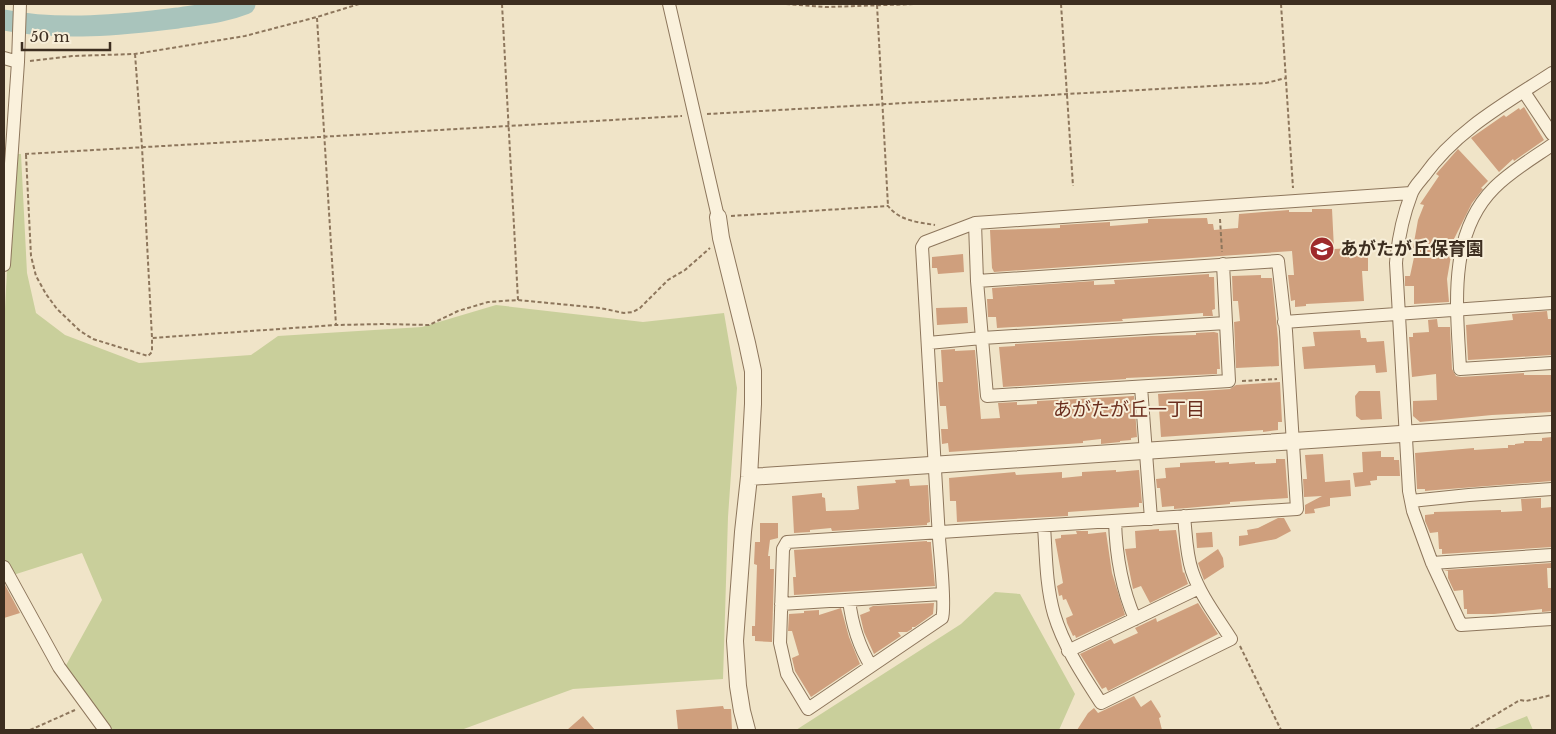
<svg xmlns="http://www.w3.org/2000/svg" width="1556" height="734" viewBox="0 0 1556 734" font-family="'Libre Baskerville','Noto Sans JP',serif">
<style>
.green{fill:#c9cf9b}
.lines{fill:none;stroke-linecap:round;stroke-linejoin:round}
.river{stroke:#a9c4bc;stroke-width:21}
.building{fill:#cf9f7d}
.minor-casing{stroke:#8d765c;stroke-width:14}
.tertiary-casing{stroke:#8d765c;stroke-width:18}
.path{stroke:#8d765c;stroke-width:2;stroke-dasharray:4 2.5;stroke-linecap:butt}
.minor{stroke:#faf1dc;stroke-width:12}
.tertiary{stroke:#faf1dc;stroke-width:16}
.labels{text-anchor:middle;stroke-width:4;stroke-linejoin:round;paint-order:stroke}
.poi-label{font-size:18px;font-weight:bold;fill:#3d2e20;stroke:#f7eed8;text-anchor:start}
.neighbourhood-label{font-size:19px;fill:#6b2e1e;stroke:#f7eed8}
</style>
<rect width="100%" height="100%" fill="#f0e4c8"/>
<path class="green" d="M13,154H21L27,273L36,313L65,335L139,363L251,355L278,336L422,327L496,305L643,322L724,313L737,388L728,517L723,679L573,689L461,730H106L64,669L102,600L82,553L10,576L4,559V328Z
M995,592L1020,594L1075,694L1059,730H796L961,624Z
M1527,716L1533,730H1492Z"/>
<g class="lines">
<path class="river" d="M4,20C60,31 121,25 178,18C203,14 222,13 245,4"/>
</g>
<path class="building" d="M1524,107L1544,140L1514,161L1513,159L1499,172L1471,138L1504,115L1506,117L1519,108L1520,110Z
M1458,149L1488,181L1481,188L1483,189L1472,203L1446,255L1451,256L1447,279L1449,302L1414,304V286H1405V276H1410L1416,248H1413L1418,220L1424,205L1420,204L1439,176L1436,174Z
M1312,209H1332L1334,249L1352,248V253L1368,252V271H1362L1364,301L1306,304V306L1295,307V300L1291,301L1288,275H1294L1292,251L994,272L992,268L990,230L1060,228V225L1110,222V226L1148,223V219L1207,218L1208,224H1213L1214,230L1238,228L1239,214L1289,210V212H1312Z
M963,254L964,272L938,274L937,268H932V257Z
M1209,274V277H1214L1215,309L1212,310L1213,316H1203V313L1122,319L1123,321L997,328L996,317H988L987,299H993L992,288L1094,281V285L1115,284L1114,280Z
M1261,275V278H1272L1278,339L1279,366L1236,368L1234,322L1240,321L1238,301H1233L1232,276Z
M967,307L968,323L937,325L936,308Z
M1547,311L1548,319H1552V355L1468,360L1466,325L1513,320L1512,314Z
M1437,319L1438,327H1450L1452,369L1456,376L1461,377L1524,373V375H1552V412L1492,415L1420,422L1413,416V401L1437,400L1436,374L1412,377L1409,337H1413V333L1429,332L1428,320Z
M1360,330L1361,338H1366L1367,342L1384,341L1387,372L1376,373L1375,365L1304,369L1302,347L1315,346L1313,332Z
M1214,332L1218,333L1220,369H1217V374L1126,378V379L1003,387L999,347L1015,346V344L1151,336L1196,335V333Z
M955,349V351L975,350L981,419L1000,418L998,403L1017,402V405L1037,404V401L1134,396L1137,437L1131,438V440L1120,441V442L1101,444V439L1083,441V443L949,452L948,443L942,444L941,429H948L946,406H940L938,382H943L941,350Z
M1280,382L1282,422H1278V430L1263,432V430L1161,437L1158,394L1230,389L1236,385Z
M1359,391H1380L1382,419L1361,420L1356,416L1355,396Z
M1552,437V481L1436,490L1425,491V489H1417L1415,453L1474,448V450L1504,448H1508V445H1515V444L1524,443V441H1542V438Z
M1381,451V457H1394V460H1399L1400,476H1377V480L1370,481L1371,485L1355,487L1353,473L1363,472L1362,452Z
M1323,454L1325,482L1350,480L1351,496L1330,498V506L1314,509L1315,513L1305,514V505L1322,496L1304,497L1303,479H1307L1305,455Z
M1276,459H1285L1288,498L1230,502V504L1187,508L1174,509V506L1162,507L1160,488H1157L1156,479L1166,478L1165,468L1180,467V463L1215,461V463L1229,462V464L1255,462V464L1276,463Z
M1116,470V472L1139,470L1142,503H1139V507L1068,512V516L957,522L956,501H950L949,478L1015,472L1016,475L1062,472V478L1082,476V472Z
M909,479L910,486L928,485L930,522L927,523V525L832,531L831,528L810,530V532L794,533L792,496L822,493V497L825,498L826,511L854,510L859,509L857,486L896,483L895,480Z
M1541,498V508L1552,507V547L1442,554V549H1439L1438,532L1430,533L1425,521V515L1434,514V512L1501,510V512L1522,511L1521,499Z
M1278,518H1284L1291,531L1276,539L1239,546V536L1248,535L1247,530L1258,528Z
M760,523H778V538L770,540L768,556H770V569H774L772,642L755,641V636H752V626H755L757,565L754,564L755,542H760Z
M1159,529V531L1176,530L1183,573L1184,572L1188,584L1150,603L1141,586L1133,589L1125,549L1136,548L1135,531Z
M1076,531H1088V534L1106,532L1112,573L1125,615L1076,638L1075,635L1073,636L1067,623L1066,618L1073,615L1066,599L1063,600L1062,595L1059,596L1057,586L1063,583L1055,539L1061,538V535L1077,534Z
M1212,532L1213,547L1197,548L1196,533Z
M927,541V542H931V545L935,586L794,595L793,577H796L794,550Z
M1218,549L1223,558L1224,567L1204,580L1198,563Z
M1552,563V568H1547L1548,588H1552V611L1542,612V609L1494,614H1467V609H1464L1463,590L1454,591L1448,578V571L1444,570Z
M4,583L20,613L4,618Z
M934,603L933,614L915,627H912V629L907,632H898L901,636L874,654L864,632L860,615L870,611L869,608L873,606Z
M1198,603L1218,634L1108,691L1106,687L1102,689L1080,654L1111,639L1114,644L1138,633L1135,628L1156,618L1157,622Z
M841,608L849,637L860,664L811,697L795,671L792,658L799,655L792,631H788L789,614L804,613V611L819,610V615Z
M1134,696L1141,707L1151,700L1160,714L1161,717L1159,718L1162,730H1077L1088,713L1094,708L1098,713Z
M723,706L724,709H731L732,730H678L676,710Z
M583,716L595,730H567Z"/>
<g class="lines">
<defs>
<path id="minor" d="M669,4L718,217
M4,58L18,62
M1552,73C1506,103 1456,130 1424,176C1419,182 1413,188 1411,195C1403,216 1398,240 1396,263L1409,491L1413,511L1432,563L1461,625L1552,619
M1524,92L1552,134
M1552,145C1533,158 1511,171 1494,188C1447,235 1457,309 1460,369L1552,363
M975,223L977,281L987,396L1229,381L1223,264
M4,265L18,62L20,4
M977,281L1278,261L1286,331L1297,509L787,542L783,549L780,643L787,674L808,709L942,618C946,607 940,553 939,538C934,441 928,344 922,247L925,242L975,223L1411,193
M1284,322L1552,303
M928,343L982,338L1226,323
M1141,387L1151,519
M1411,501L1469,495L1552,489
M1115,521C1116,556 1121,587 1135,619
M1044,526C1046,555 1046,586 1054,614C1064,647 1083,675 1101,703L1231,639C1217,617 1200,595 1192,571C1186,553 1186,534 1184,516
M1432,563L1552,555
M4,567L59,667L105,730
M849,600C852,625 858,645 871,666
M781,604L942,594
M1068,651L1199,588"/>
<path id="tertiary" d="M718,217L721,238L747,343L753,371V404L749,477L743,532L735,641L738,686L742,711L747,730
M749,477L1552,424"/>
</defs>
<use href="#minor" class="minor-casing"/>
<use href="#tertiary" class="tertiary-casing"/>
<path class="path" d="M502,4L518,300
M786,4L826,7L916,4
M1061,4L1073,186
M1281,4L1293,188
M877,5L888,206
M317,18L336,325
M135,54L142,147L152,338
M30,61L72,56L135,54L245,36L317,17L359,4
M707,114L1266,83L1286,78
M25,154L682,116
M26,155L31,256L36,276L46,294L57,309L80,331L93,339L148,356L152,352V338L336,325L384,324L429,325L458,311L488,302L518,300L600,308L624,313L633,312L640,308L668,280L685,270L710,248
M731,216L888,206C900,221 917,222 935,225
M1220,219L1222,252
M1242,381L1277,379
M1240,646L1281,730
M30,730L75,710
M1470,730L1520,700L1526,701L1552,695"/>
<use href="#minor" class="minor"/>
<use href="#tertiary" class="tertiary"/>
</g>
<defs>
<symbol id="school-disc" viewBox="-11 -11 22 22"><circle r="9.5" fill="#9e2a2b" stroke="#f7eed8"/><path d="M0-5L7-2L0 1L-7-2ZM-4 1L0 2.5L4 1V4Q0 6-4 4Z" fill="#fff"/></symbol>
</defs>
<g fill-rule="evenodd">
<use href="#school-disc" x="1308" y="235" width="28" height="28"/>
</g>
<g class="labels">
<g class="poi-label">
<text x="1340" y="255">あがたが丘保育園</text>
</g>
<g class="neighbourhood-label">
<text x="1129" y="416">あがたが丘一丁目</text>
</g>
</g>
<rect width="1556" height="734" fill="none" stroke="#3d2e20" stroke-width="10"/>
<path d="M22 42v8h88v-8" fill="none" stroke="#3d2e20" stroke-width="2.5"/>
<text x="30" y="42" font-size="15" fill="#3d2e20" stroke="#f7eed8" stroke-width="4" paint-order="stroke">50 m</text>
</svg>
